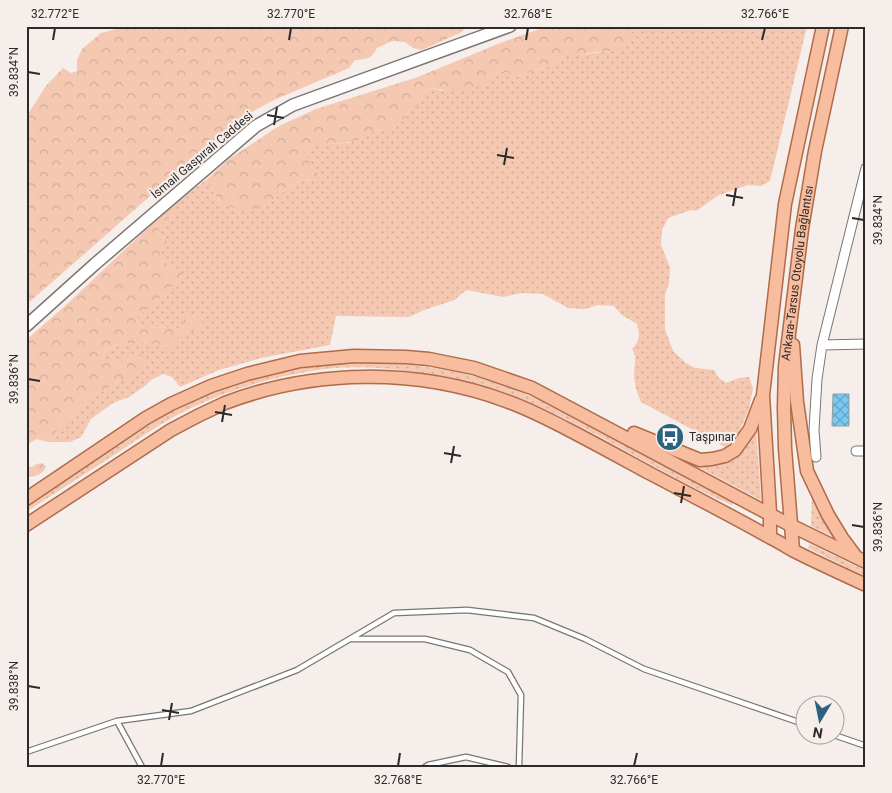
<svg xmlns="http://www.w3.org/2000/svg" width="892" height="793" viewBox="0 0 892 793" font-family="Roboto,sans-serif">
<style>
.grass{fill:url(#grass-dots)}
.forest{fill:url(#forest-crowns)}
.building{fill:url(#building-cross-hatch);stroke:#979ea1}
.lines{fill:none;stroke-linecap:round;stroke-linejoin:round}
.lane-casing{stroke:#7c7673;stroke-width:7}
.street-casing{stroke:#7c7673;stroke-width:11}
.secondary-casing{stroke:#7c7673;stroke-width:14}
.primary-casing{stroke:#ae6c4b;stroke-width:15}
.lane{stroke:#fff;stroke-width:4.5}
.street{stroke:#fff;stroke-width:9}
.secondary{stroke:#fff;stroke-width:11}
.primary{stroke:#f8bc9e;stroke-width:12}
.ticks{fill:none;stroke:#2d2a29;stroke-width:2}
.labels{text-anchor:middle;stroke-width:4.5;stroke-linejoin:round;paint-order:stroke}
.street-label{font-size:12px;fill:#2d2a29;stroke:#f5eeeb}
.poi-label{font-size:12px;fill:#2d2a29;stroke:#f5eeeb;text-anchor:start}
.neatline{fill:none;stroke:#2d2a29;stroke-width:2}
.ticks-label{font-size:12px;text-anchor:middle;fill:#2d2a29}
</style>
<defs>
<pattern id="grass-dots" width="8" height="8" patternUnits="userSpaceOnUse" patternTransform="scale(1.25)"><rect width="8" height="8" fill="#f5c8b2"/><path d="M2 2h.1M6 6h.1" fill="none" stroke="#d2ac99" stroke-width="1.8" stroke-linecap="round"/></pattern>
<pattern id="forest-crowns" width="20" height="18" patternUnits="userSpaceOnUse" patternTransform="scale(1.25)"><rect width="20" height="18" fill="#f5c8b2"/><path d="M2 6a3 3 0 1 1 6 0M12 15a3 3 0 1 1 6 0" fill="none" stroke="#d2ac99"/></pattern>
<pattern id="building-cross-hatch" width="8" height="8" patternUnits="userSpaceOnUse" patternTransform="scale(1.25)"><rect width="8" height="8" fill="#7bcaf3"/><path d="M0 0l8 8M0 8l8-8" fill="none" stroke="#65a4c5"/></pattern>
</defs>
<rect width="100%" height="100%" fill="#f5eeeb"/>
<path class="grass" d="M633,26H807L770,181L761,186L748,185L719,195L696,211L691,210L668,218L662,230L661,245L670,267L669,284L665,294V329L673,351L686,363L695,368L714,370L718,377L726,383L739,378L749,377L753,388L749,409L735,441L727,448L641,402C637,393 634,383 634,373C634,363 638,359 632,349C640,340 640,336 637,324L622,315L614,306L598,305L585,309L568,308L543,294L521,293L503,297L467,290L461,294L455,300L424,310L409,317L336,316L330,345L261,358L219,370L180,387L172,377L163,374L151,380L145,386L129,397L113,403L91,419L81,437L70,442H47L66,421L75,413L85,401L93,395L113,386L119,380L124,359L121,366L117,367L115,364L105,360L103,354L110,347L120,344L152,342L170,349L172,341L181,335L199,328L183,325L179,328L144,327L136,323L137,318L174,269L168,267L160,254L165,238L159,235C157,226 164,220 171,216L173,208L170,207L206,180L220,203L264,207L288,188L303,180L314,181L320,175L311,167L307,156L313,144H330L349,143L368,136L377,129L403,120L410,110L419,105L424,92L433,88L442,91L486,82L499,71L509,73L513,78L555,64L564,56C580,56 595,52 611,51L632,32Z
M365,361C396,363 427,366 457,372C484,378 510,388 535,398L733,502L732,505C670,479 614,441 553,413C528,402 503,391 477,384C432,373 381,365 335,368C318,369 301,373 285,376C254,383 223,393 193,407C163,421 136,441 108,459C81,477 53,494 26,512V505L176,408L213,391L263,374L295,367Z
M756,429L761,500L687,461L706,466L722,463L736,455L747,443Z
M812,494L838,539L811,526Z
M810,544L866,571V577L808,548Z"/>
<path class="forest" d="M118,26H467L462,32L422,50L413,48L405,42L392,41L377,48C371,59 368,59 355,60L349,68L274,100L250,113L198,154L26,305V117L46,86L63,68L71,73L77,71V60L82,49L101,33L113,30Z
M548,26H633L632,39L627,47L611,51L595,52L576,56H564L555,64L513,78L509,73L499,71C495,74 491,79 487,82C471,92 451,93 433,88L424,92L419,105L410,110L403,120L387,129H377C374,131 371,135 368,136C351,145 331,144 313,144L307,156L311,167L320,175L314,181L303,180L288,188L264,207L244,211L220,203L206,180L229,159L279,126L316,109L418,77L500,43Z
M170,207L173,208L175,212C168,219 157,224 159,235L165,238L168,244L162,248L160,254C167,263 167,270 180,269L182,273L181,278L137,318L136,323L144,327L179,328L183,325L184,319L187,314C194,315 201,317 204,323L199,328L182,335L173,341L175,347L170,349L152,342L120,344L110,347L103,354L105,359L113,360L117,367L121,366L124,359L132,354L144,355L148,360L145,369L139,374L126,381L119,380L113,386L93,395L85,401L75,413L66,421L47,442L37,439L26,445V340L65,306Z
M42,463L46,467C41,476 35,477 26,476V466L32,467L37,464Z"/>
<path class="building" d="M833,394H849V426H832Z"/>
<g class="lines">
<defs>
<path id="lane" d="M350,639H425L470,650L508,672L521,695L519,767
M117,721L142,767
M834,735L866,746
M26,752L117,721L191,711L297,670L394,613L467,610L534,618L585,639L644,669L804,724
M425,767L428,765L466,757L508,767"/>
<path id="street" d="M822,345L866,344
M856,451H866
M816,457L814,430L817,379L822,345L866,168"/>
<path id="secondary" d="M26,326L95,264L256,126L293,105L510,26"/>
<g id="primary">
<path d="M793,345L797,402L807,471L828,515L842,538L854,554"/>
<path d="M634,433L700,460L712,459L725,456L735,450L750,429L761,400"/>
<path d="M26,499L146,418L171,404L211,386L247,374L300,361L354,356L406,357L429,359L474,368L532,388L790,525L866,562"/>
<path d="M26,525L171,430C189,420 207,411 225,403C314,369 417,368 506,401C529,409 550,420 571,431C598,445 625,460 651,474C691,495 732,516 771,538C779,542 787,547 794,551C818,563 842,574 866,585"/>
<path d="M770,537V513L763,395L785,204L823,26"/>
<path id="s1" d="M793,550L785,448L784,408L785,366L802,229L815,151L842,26"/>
</g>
</defs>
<use href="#lane" class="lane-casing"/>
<use href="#street" class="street-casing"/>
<use href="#secondary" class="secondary-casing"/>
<use href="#primary" class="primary-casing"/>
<use href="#lane" class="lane"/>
<use href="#street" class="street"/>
<use href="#secondary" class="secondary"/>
<use href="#primary" class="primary"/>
</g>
<path class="ticks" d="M53,40L55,28M289,40L291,28M526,40L528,28M762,40L765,28M28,72L40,74M267,115L284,118M274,125L277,107M497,155L514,158M504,165L507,148M726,195L743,198M733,206L736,188M852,218L864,220M28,379L40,381M215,412L232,415M222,422L225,405M444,453L461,456M451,463L454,446M674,493L691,496M681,503L684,486M852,525L864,527M28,686L40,688M162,710L179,713M169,720L172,703M161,766L163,753M398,766L400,753M634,766L637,753"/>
<defs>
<symbol id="bus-disc" viewBox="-11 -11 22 22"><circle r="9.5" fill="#2b627d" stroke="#f5eeeb"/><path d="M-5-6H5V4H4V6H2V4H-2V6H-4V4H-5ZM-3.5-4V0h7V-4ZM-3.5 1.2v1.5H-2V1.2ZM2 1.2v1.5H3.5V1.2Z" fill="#fff"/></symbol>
</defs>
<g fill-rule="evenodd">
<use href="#bus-disc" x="654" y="421" width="32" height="32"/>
</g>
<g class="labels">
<g class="street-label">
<text transform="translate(202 155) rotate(-40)" y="4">İsmail Gaspıralı Caddesi</text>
<text dy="4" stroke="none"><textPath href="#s1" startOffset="278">Ankara-Tarsus Otoyolu Bağlantısı</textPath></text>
</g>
<g class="poi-label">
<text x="689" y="441">Taşpınar</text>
</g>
</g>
<rect width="892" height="793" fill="none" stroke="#f5eeeb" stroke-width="55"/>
<g transform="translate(820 720) rotate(190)"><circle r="24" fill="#f5eeeb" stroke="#a5a09d"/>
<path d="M0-4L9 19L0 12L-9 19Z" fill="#2b627d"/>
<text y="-8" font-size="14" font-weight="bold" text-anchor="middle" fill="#2d2a29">N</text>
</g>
<rect x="28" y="28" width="836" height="738" class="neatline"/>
<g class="ticks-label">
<text x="55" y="18">32.772°E</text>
<text x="291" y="18">32.770°E</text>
<text x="528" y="18">32.768°E</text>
<text x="765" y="18">32.766°E</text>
<text transform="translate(14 72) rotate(-90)" y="4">39.834°N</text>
<text transform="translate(878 220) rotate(-90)" y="4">39.834°N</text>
<text transform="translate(14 379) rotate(-90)" y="4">39.836°N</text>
<text transform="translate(878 527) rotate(-90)" y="4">39.836°N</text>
<text transform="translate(14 686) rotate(-90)" y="4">39.838°N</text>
<text x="161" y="784">32.770°E</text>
<text x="398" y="784">32.768°E</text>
<text x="634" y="784">32.766°E</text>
</g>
</svg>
